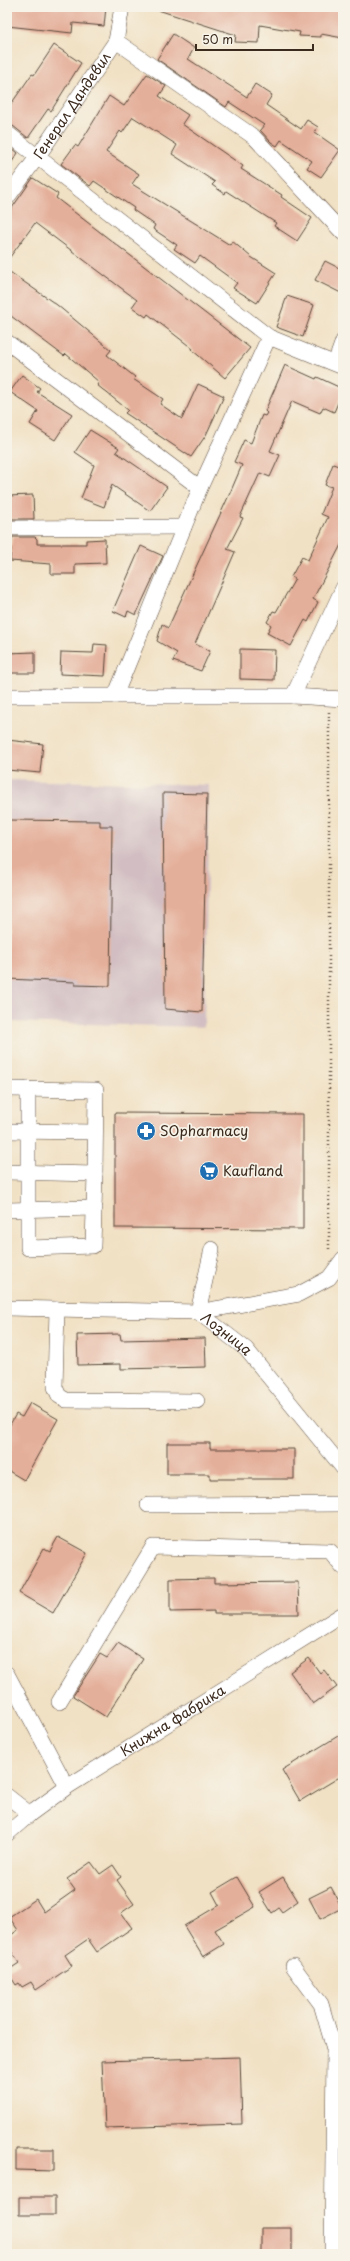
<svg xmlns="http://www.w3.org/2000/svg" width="350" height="2261" viewBox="0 0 350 2261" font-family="'Playpen Sans',sans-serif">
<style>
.industrial{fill:#d2bec2}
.building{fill:#e4af9a}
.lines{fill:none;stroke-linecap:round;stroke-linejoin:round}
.minor-casing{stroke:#564537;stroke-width:16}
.path{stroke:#564537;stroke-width:2.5;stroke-dasharray:1 3;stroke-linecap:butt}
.minor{stroke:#fff;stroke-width:15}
.labels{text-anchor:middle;stroke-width:3.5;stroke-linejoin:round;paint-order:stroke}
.street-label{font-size:14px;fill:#3b2a1e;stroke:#f7f3e8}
.poi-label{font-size:14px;fill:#3b2a1e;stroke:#f7f3e8;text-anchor:start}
</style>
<rect width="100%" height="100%" fill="#f7f3e8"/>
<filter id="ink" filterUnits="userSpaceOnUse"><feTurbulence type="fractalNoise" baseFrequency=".025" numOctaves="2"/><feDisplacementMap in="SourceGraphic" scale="8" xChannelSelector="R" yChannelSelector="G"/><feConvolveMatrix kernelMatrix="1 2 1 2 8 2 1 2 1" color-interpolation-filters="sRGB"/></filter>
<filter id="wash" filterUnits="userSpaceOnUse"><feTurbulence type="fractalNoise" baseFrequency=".012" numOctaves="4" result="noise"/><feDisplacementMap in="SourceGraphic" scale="16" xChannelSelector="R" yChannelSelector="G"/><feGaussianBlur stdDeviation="0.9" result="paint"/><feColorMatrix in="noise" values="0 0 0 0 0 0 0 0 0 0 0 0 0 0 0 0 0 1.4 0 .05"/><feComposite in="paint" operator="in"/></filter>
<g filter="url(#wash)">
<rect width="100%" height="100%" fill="#f1e1c4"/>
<path class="industrial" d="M7,780L209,785L204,1027L7,1022Z"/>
<g id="blocks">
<path class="building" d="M7,7H106L104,26L73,23L72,33L7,26Z
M158,7H297L343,10V38L321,34V37L299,36L300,32L260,25L259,43L235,42L236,35L158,10Z
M173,34L194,48L188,59L247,97L255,84L272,95L266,105L301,129L307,120L318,127L314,132L340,150L321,177L307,168L312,161L281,140L277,146L271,142L260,130L264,125L229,102L226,107L157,59Z
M54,45L81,63L51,111L48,109L28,138L13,126L7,124V101L11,104L32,74L34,75Z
M147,74L166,86L159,96L188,115L182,124L243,166L241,169L282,195L281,197L312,218L297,241L274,226L276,223L226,191L225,194L212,185L215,182L172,154L177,145L133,117L122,133L120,131L106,152L139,174L132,184L230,245L232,241L251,257L276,273L257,303L233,288L237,283L200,256L195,263L174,249L177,245L153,229L155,225L133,210L134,208L94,181L90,186L61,164L75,145L78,147L109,96L124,106Z
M7,144L18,153L7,169Z
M33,178L58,194L56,198L250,348L225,378L192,350L193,349L148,314L146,317L132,307L137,300L35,223L7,261V215Z
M325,261L343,270V294L315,280Z
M7,270L57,305L111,350L107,355L135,377L133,379L163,399L160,404L182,419L198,384L224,396L206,435L191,457L125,413L128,410L97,385L99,382L66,354L64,356L7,313Z
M287,296L314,305L303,337L276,327Z
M285,365L316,379L317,377L343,389V391L334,412L323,407L320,413L292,401L270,451L280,455L270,477L260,473L240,517L243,518L227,549L235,552L195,644L210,651L201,671L173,661L177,653L157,641L162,624L168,628L230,493L242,465L234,462L244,440L251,443L262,415L265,416L267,413L265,411Z
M22,375L40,388L37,392L72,414L55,440L30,424L38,411L10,392Z
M90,430L119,448L116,452L167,487L150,511L112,485L104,507L81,498L94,465L75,452Z
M343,462V541L313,599L318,602L308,622L305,620L291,646L267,633L271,625L267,622L273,611L276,612L295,579L291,577L302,557L308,560L328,517L321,514L332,487L325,485L333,464L341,467Z
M33,495L34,519H7V496Z
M12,537H35L37,539V544H86V540L105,539L106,563L75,564V574H51V564L10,561Z
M141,546L163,556L136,615L128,611L126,617L113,611L114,608Z
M94,644L107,645L105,676L60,674L61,652L93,653Z
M240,649L275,650L274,680L240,679Z
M35,652V673H7V653Z
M7,740L43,744L40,773L7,770Z
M163,793L207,794L202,1012L165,1009Z
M7,820L100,821V826H112L110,986L75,985V982L7,979Z
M115,1113L303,1114V1229L115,1228Z
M120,1334L121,1340L205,1338L206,1367L121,1369V1364L78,1365L77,1335Z
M30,1403L58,1419L24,1480L7,1470V1430L16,1414L22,1417Z
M167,1443H210V1449H294V1479H210V1474H167Z
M58,1537L87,1553L53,1613L19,1593L44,1548L50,1551Z
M214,1578V1583L298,1582L299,1614H214V1611L170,1612V1579Z
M118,1643L143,1659L106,1717L73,1696L100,1654L107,1658Z
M309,1658L320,1673L324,1670L337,1687L313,1704L290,1672Z
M343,1733V1775L300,1801L282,1770Z
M91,1862L100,1874L113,1865L121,1877L117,1880L134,1904L121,1913L132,1928L97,1952L88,1939L65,1955L72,1966L36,1990L31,1982L22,1987L19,1983L16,1985L7,1971L19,1963L7,1945V1938L18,1930L9,1917L36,1899L44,1912L75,1890L67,1879Z
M237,1877L255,1907L215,1930L224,1944L203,1957L184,1926L219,1905L212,1892Z
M283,1877L298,1901L282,1912L279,1908L272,1913L259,1892Z
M331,1887L342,1908L320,1919L309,1898Z
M240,2057L242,2124L105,2128L102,2061Z
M16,2149H54V2171L16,2170Z
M19,2197H55V2215H19Z
M261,2228H292V2254H261Z"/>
</g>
</g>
<g filter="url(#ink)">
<use href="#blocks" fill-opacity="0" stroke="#564537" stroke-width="1"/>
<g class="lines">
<defs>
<g id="minor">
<path d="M116,41L254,137L343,233"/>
<path d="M7,133L269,337L343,367"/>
<path id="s1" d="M7,198L38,156L116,41L122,7"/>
<path d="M7,342L200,488"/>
<path d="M335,363L343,341"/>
<path d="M7,528L184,527"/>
<path d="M7,696H293L343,699"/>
<path d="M115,696L200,488L269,337"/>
<path d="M293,696L343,588"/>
<path d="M7,1089L96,1090L95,1174L7,1172"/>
<path d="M28,1089V1248L93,1246L95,1174"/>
<path d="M7,1131L95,1132"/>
<path d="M7,1210L95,1208"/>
<path d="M212,1249L198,1312L299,1294L329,1278L343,1259"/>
<path id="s2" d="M7,1308L198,1312L246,1349L343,1468"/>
<path d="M57,1309L55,1387L59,1396L66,1400L197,1401"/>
<path d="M148,1505L343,1504"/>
<path d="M7,1674L67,1787"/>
<path d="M59,1702L153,1547L330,1551L343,1567"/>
<path d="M7,1796L30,1814"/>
<path id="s3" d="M7,1834L30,1814L67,1787L343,1614"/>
<path d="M293,1966L321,2004L334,2049L332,2254"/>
</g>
</defs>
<use href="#minor" class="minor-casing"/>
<path class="path" d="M329,712V1251"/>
<use href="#minor" class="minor"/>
</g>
</g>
<defs>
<symbol id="pharmacy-disc" viewBox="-11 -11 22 22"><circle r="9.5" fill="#1f6fb2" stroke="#f7f3e8"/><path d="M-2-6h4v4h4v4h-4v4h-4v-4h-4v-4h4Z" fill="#fff"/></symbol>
<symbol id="supermarket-disc" viewBox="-11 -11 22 22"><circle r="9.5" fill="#1f6fb2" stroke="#f7f3e8"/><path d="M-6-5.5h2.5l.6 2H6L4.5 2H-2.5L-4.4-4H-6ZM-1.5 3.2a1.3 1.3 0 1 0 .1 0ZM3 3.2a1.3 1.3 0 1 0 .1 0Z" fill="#fff"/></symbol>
</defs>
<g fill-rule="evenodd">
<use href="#pharmacy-disc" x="135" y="1120" width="22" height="22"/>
<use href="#supermarket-disc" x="198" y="1160" width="22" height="22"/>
</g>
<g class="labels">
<g class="street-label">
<text dy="5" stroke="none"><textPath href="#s1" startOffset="113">Генерал Дандевил</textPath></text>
<text dy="5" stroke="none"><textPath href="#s2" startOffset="227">Лозница</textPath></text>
<text dy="5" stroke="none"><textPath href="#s3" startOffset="201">Книжна фабрика</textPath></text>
</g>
<g class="poi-label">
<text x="160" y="1136">SOpharmacy</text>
<text x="223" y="1176">Kaufland</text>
</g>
</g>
<rect width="350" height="2261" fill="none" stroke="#f7f3e8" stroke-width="24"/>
<path d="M196 44v6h117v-6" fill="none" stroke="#3b2a1e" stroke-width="2"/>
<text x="202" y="44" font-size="12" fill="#3b2a1e" stroke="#f7f3e8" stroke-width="3" paint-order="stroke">50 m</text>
</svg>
